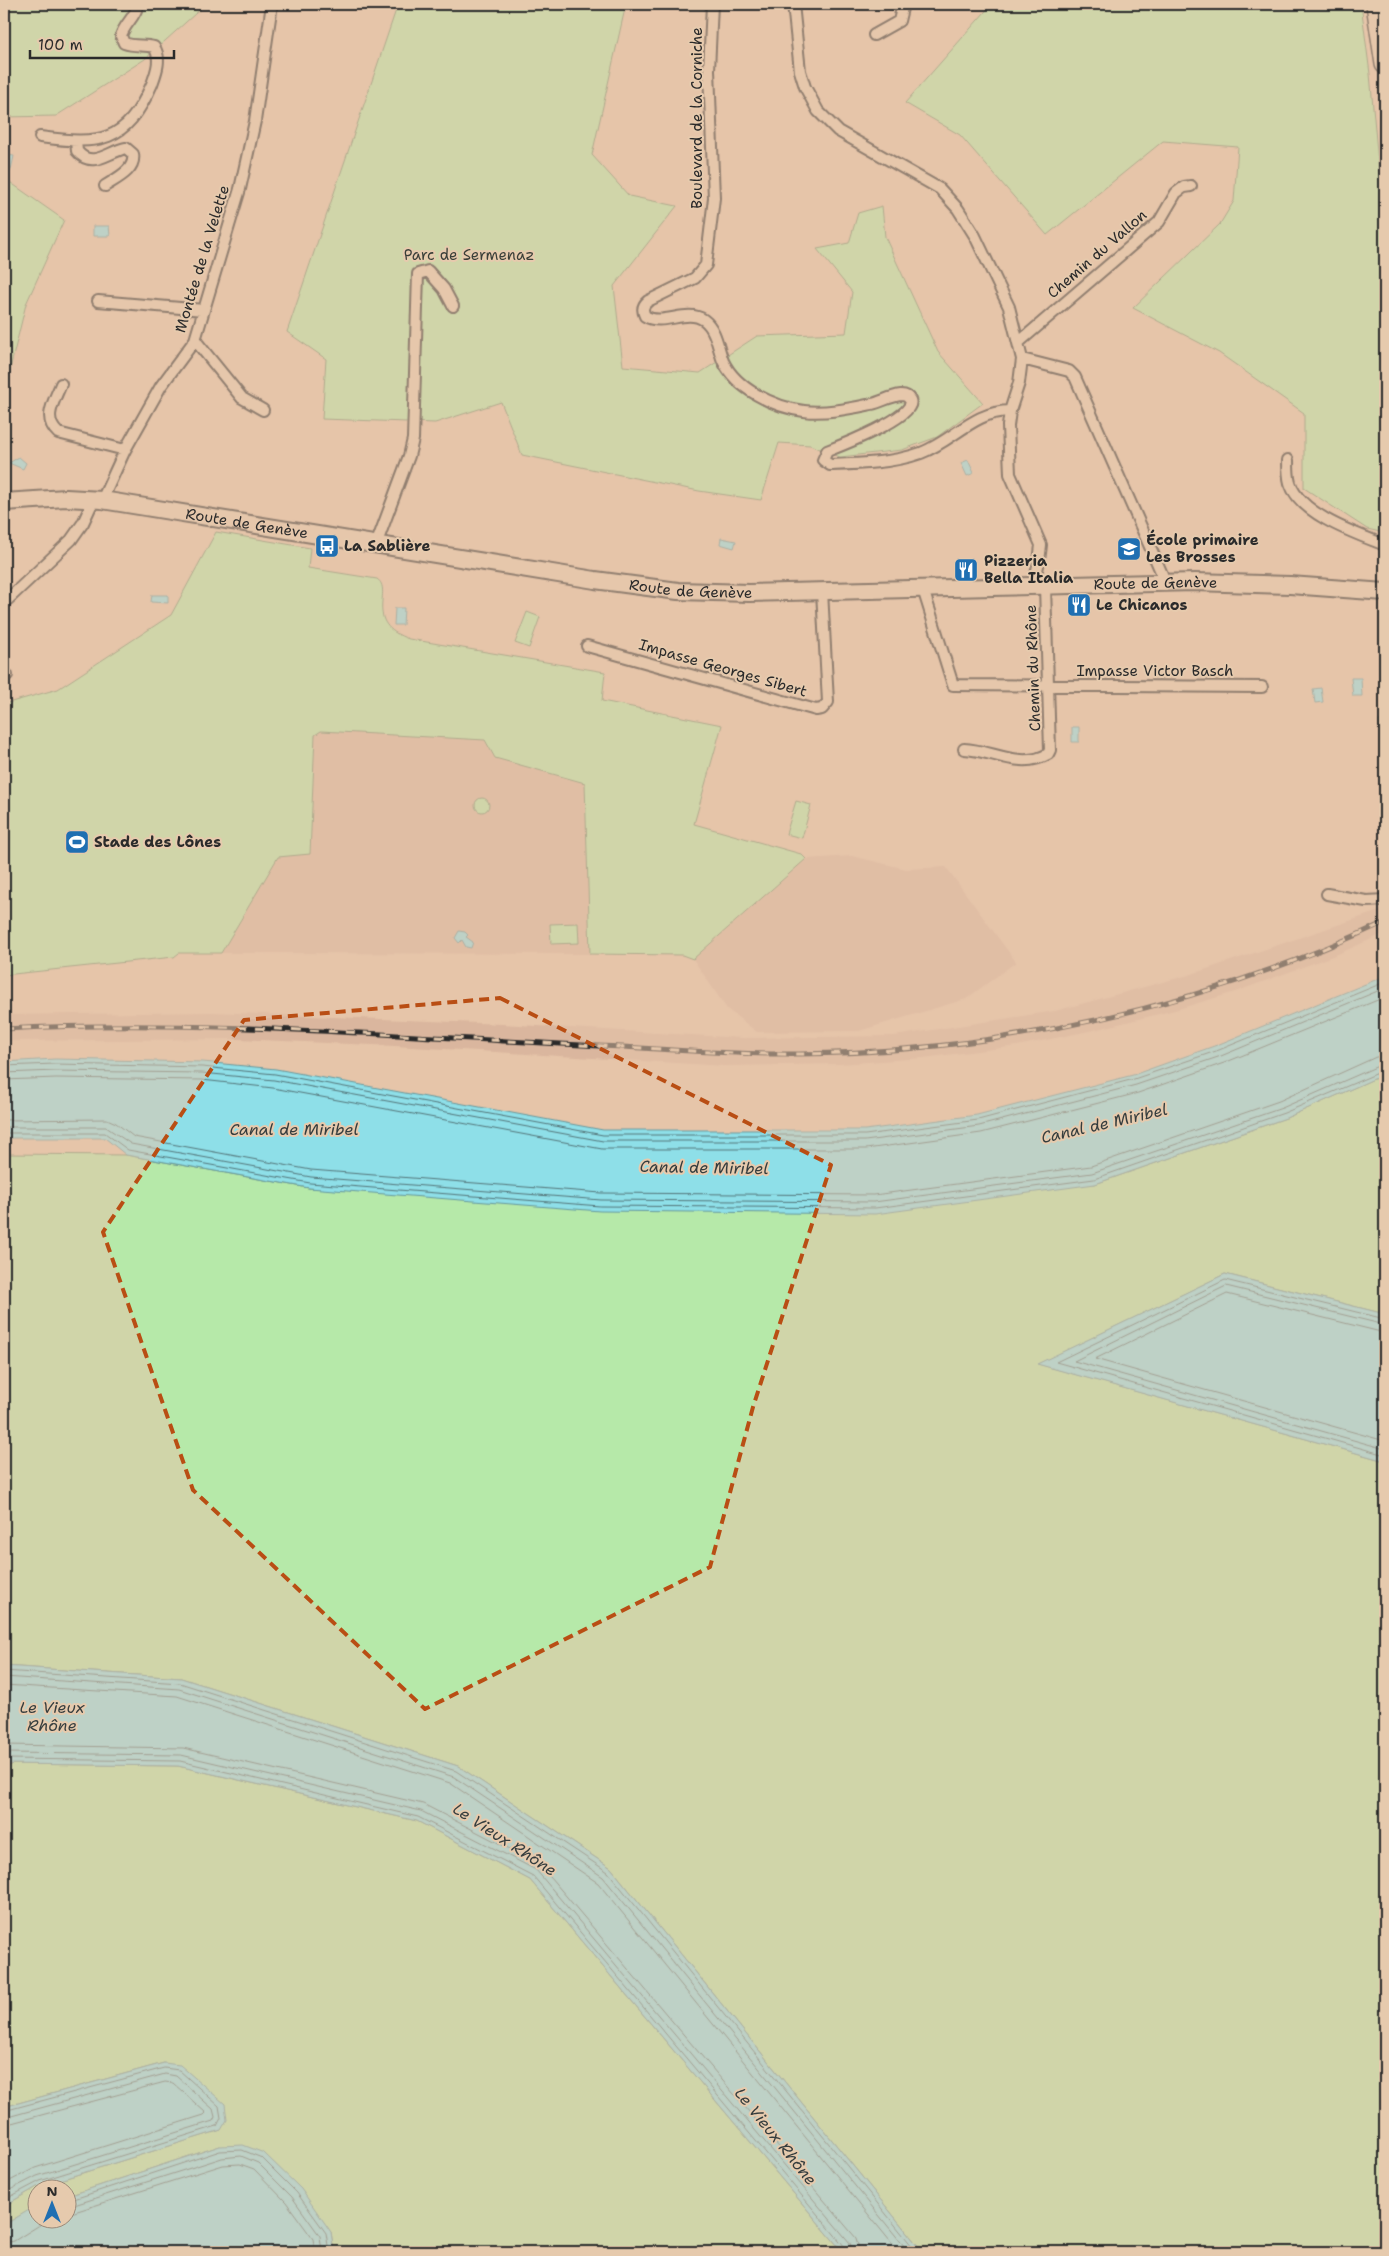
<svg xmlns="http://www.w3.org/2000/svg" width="1389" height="2256" viewBox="0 0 1389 2256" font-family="'Shantell Sans',sans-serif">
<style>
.built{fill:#dab69e}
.green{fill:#b6e9a9;stroke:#708a6a}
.water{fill:#8edfe8;stroke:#66979c}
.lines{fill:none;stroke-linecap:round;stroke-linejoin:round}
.shore{stroke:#537377;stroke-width:1}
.minor-casing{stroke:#2b2b2b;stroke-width:14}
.primary-casing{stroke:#2b2b2b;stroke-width:20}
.motorway-casing{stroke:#2b2b2b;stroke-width:22}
.minor{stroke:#e6caad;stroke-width:10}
.primary{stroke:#e6caad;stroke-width:16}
.motorway{stroke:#e6caad;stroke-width:19}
.rail-casing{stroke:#2b2b2b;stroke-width:5}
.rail{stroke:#e6caad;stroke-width:3;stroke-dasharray:9;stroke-linecap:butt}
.marked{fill:none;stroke:#b94e14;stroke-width:4;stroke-dasharray:10 6;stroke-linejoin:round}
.labels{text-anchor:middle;stroke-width:4;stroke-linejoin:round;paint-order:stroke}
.street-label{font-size:15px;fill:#2b2b2b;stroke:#e6caad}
.park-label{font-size:15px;fill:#393e38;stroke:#e6caad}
.poi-label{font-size:15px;font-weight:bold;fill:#2b2b2b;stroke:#e6caad;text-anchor:start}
.water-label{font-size:16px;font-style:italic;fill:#353d3e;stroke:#e6caad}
</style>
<rect width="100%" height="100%" fill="#e6c5a9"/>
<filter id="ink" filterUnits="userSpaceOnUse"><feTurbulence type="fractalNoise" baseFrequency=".02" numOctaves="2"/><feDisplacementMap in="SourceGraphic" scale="10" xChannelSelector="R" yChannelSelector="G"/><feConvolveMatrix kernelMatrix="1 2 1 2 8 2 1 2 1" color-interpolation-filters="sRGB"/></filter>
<g filter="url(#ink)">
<path class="built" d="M321,731L485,740L495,758L586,783L590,954L221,953L278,857L315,734Z
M852,856L906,869L946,867L1016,962L966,999L859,1031L757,1032L727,1009L693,959L806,859Z
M1385,909V933L1338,954L1235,992L1175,1010L1094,1030L1017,1046L923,1058L840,1064L725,1066L395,1046L238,1039L4,1041V1015L212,1012L502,1024L743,1038L894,1036L1055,1011L1189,975Z"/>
<path class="green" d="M4,4H206L145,59L56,116L4,117Z
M398,4H626L592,155L629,196L677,206L614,286L623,366L700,373L757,336L846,333L852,292L817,249L849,243L858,213L882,206L885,237L938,352L983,403L937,437L902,450L840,457L810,445L779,443L761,500L699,491L522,455L501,402L435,423L322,419L326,359L287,332Z
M992,4H1361L1370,74L1379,174L1385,177V533L1367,529L1304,488V413L1219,353L1133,308L1220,224L1234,201L1238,147L1163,141L1047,235L960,135L905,103Z
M4,178L64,220L26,304L10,369L4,433Z
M216,532L310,548L308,568L377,579C394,590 362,623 409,639L605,672L602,701L722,725L694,824L801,854L806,859L693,959L682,955L590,954L585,783L495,758L485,740L321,731L315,735L310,854L278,857L221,953H179L174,957L4,975V704L58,689L171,615Z
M527,612L540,617L529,648L515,643Z
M1385,720V758L1379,721Z
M475 805a7 7 0 1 1 14 0a7 7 0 1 1-14 0Z
M796,801L811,805L802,838L786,834Z
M578,923L579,943L551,944L550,924Z
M1385,1074V1314L1225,1274L1038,1364L1385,1461V2252H923L611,1868L458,1766L181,1678L4,1666V1154L126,1155L309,1188L1095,1184L1286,1118Z
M13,1764L178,1766L417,1821L530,1880L843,2252H334L331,2232L220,2146L68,2196V2188H38L37,2206L4,2225V2206L37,2187L221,2130L164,2063L4,2107V1769Z"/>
<path class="water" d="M7,155L14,156L11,170L5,169Z
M93,226H109L110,236H93Z
M19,457L26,463L23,469L9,463Z
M968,460L974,473L967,476L961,463Z
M721,538L736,541L734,548L720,544Z
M152,595H168V603L151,602Z
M395,608H404L403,625H394Z
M1351,678H1361L1362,696H1353Z
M1321,688L1323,702L1315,703L1313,689Z
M1072,727H1079V742H1072Z
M459,931L465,932L468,935L466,937L473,942L471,948L466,947L462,940L459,943L455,938Z
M1385,976V1074L1286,1118L1095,1184L875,1214L600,1211L309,1188L126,1155L105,1138H4V1062L55,1059L203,1062L276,1069L603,1130H865L977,1115L1133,1075L1217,1045Z
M1225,1274L1385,1314V1461L1037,1364Z
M4,1666L181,1678L458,1766L611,1868L923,2252H843L530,1880L417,1821L178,1766L4,1764Z
M164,2063L180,2065L225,2104L227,2120L221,2130L37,2187L4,2206V2107Z
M243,2145L264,2153L301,2189L331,2232L334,2252H4V2225L34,2207L37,2206L38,2218H68V2196L220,2146Z"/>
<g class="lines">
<path class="shore" d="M4,1066L55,1064L202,1067L275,1074L603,1135H865L978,1120L1134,1079L1219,1050L1385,982
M4,1073L56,1071L202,1073L274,1080L603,1141H865L979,1126L1136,1085L1221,1056L1385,988
M4,1080L56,1078L202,1080L273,1088L602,1149H866L981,1133L1138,1093L1224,1063L1385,997
M4,1120L107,1119L116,1123L134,1137L311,1170L601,1193L874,1195L1091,1166L1279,1101L1376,1057L1385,1056
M4,1127H106L131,1144L311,1177L601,1200L874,1202L1092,1173L1282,1108L1385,1063
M4,1133H105L128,1150L310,1183L600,1206L875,1208L1094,1179L1284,1113L1385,1070
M1385,1319L1225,1280L1056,1362L1385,1455
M1385,1325L1226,1286L1074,1361L1385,1449
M1385,1333L1227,1294L1095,1359L1385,1441
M4,1671L180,1683L456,1771L608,1872L917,2252
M4,1677L179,1689L454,1777L603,1877L909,2252
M4,1685L177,1696L450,1783L598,1883L899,2252
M4,1745L183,1748L423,1804L539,1864L856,2238L860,2252
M4,1753L181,1755L421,1811L536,1870L850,2243L853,2252
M4,1759L180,1761L418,1817L533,1876L845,2247L846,2252
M4,2111L164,2068L179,2070L219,2106L221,2118L217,2126L40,2181L4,2200
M4,2118L165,2074L176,2076L213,2109L215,2117L213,2121L37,2176L4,2193
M4,2125L165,2082L173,2083L206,2113L204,2115L35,2168L4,2184
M68,2201L220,2151L242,2150L262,2158L297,2193L326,2233L329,2252
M68,2207L222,2158L241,2156L258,2163L292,2197L320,2236L322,2252
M68,2214L223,2165L240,2164L254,2169L286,2202L313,2239L315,2252
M4,2243L14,2241L51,2218"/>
<defs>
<path id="minor" d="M712,4L709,70L714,198L706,265L695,278L648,301C642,306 642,310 645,316C663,327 686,308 704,320C716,329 718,348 723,361C736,389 774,407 804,411C825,414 852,408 872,404C881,402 891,396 901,395C905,395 908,396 910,400C918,416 840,446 827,451L823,460L830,465C860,464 893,463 921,453C953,441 974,411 1010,411
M793,4L800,71L805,87L818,111L838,131L940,189L958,209L975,236L1009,307L1022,359L1019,383L1010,411L1008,426L1010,474L1041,545L1039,562L1033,586
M874,35L899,21L903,4
M40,137C99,145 126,144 152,84C156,73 162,58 154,47C144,44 135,47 124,43L121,36C124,24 136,17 138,4
M76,142L77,151C92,170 109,151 126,148L133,154C136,170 117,178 105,186
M98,301L204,310
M195,340L242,398L263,410
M1018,343L1159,222L1176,193L1184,187L1191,186
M1022,359L1069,371L1075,377L1166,583
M61,384C54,402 42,418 58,433L125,450
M1288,460C1288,467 1288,476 1290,483C1300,515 1357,534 1385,545
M102,500L125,450L161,386L195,340L240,189L255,121L272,4
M376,545L409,456L413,439L418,274L428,271L444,289L453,306
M923,589L953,685L1262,687
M4,603L71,540L83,523L94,499
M587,646L816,710L822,709L828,702L822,591
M4,675H7
M964,749C992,750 1021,770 1048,754L1050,750L1045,586
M1327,894L1366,901L1385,900"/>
<g id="primary">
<path id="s1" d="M4,502L66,498L102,500L595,580L678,591L749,593L1195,582L1290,585L1385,592"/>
</g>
<path id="motorway" d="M1376,4L1385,64"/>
</defs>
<use href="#minor" class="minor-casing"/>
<use href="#primary" class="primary-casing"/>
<use href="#motorway" class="motorway-casing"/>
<use href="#minor" class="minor"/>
<use href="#primary" class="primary"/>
<use href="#motorway" class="motorway"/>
<defs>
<path id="rail" d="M4,1029C210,1018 417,1038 623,1047C681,1050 740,1055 799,1054C999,1052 1204,1007 1385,922"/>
</defs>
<use href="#rail" class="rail-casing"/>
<use href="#rail" class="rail"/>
</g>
</g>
<path d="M0 0H1389V2256H0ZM500,998L831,1165L753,1407L710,1567L425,1709L193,1490L103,1232L244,1020Z" fill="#e6c5a9" fill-opacity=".55" fill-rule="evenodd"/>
<path class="marked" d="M500,998L831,1165L753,1407L710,1567L425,1709L193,1490L103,1232L244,1020Z"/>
<defs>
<symbol id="bus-square" viewBox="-11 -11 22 22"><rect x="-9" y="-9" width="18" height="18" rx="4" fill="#1f6fb2" stroke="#e6caad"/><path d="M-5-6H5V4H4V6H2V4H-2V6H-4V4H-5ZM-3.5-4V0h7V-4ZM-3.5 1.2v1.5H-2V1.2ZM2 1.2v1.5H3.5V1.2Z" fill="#fff"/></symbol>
<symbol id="school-square" viewBox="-11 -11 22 22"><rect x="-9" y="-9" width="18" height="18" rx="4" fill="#1f6fb2" stroke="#e6caad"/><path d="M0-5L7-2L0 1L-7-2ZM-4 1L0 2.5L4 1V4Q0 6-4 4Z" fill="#fff"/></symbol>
<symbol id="restaurant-square" viewBox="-11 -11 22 22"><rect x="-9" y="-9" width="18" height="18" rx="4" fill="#1f6fb2" stroke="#e6caad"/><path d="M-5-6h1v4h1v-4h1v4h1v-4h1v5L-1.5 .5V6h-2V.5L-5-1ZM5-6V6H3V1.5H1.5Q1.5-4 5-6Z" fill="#fff"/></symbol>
<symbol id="stadium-square" viewBox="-11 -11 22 22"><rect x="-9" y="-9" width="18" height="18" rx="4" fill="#1f6fb2" stroke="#e6caad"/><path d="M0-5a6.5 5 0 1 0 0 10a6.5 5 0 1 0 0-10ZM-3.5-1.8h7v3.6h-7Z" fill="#fff"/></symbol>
</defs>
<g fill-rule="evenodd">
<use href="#bus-square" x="313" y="532" width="28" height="28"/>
<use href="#school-square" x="1115" y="535" width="28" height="28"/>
<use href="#restaurant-square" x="952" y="556" width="28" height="28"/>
<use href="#restaurant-square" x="1065" y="591" width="28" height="28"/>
<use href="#stadium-square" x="63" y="828" width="28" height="28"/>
</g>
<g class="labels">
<g class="street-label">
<text transform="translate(697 118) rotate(-90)" y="5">Boulevard de la Corniche</text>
<text transform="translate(1097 254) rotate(-41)" y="5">Chemin du Vallon</text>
<text transform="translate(202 259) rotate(-73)" y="5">Montée de la Velette</text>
<text dy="5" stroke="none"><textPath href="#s1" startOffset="245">Route de Genève</textPath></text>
<text dy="5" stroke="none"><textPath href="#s1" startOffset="1159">Route de Genève</textPath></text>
<text dy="5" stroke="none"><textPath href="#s1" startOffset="694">Route de Genève</textPath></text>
<text transform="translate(723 668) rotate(16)" y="5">Impasse Georges Sibert</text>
<text transform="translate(1033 668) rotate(-92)" y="5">Chemin du Rhône</text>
<text x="1155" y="676">Impasse Victor Basch</text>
</g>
<g class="park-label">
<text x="469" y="260">Parc de Sermenaz</text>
</g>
<g class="poi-label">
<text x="1146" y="545">École primaire<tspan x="1146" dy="17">Les Brosses</tspan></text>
<text x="344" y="551">La Sablière</text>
<text x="984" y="566">Pizzeria<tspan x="984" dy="17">Bella Italia</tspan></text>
<text x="1096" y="610">Le Chicanos</text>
<text x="94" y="847">Stade des Lônes</text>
</g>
<g class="water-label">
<text transform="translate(1104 1123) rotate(-13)" y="6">Canal de Miribel</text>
<text x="294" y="1135">Canal de Miribel</text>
<text transform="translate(704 1167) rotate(1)" y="6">Canal de Miribel</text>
<text x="52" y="1713">Le Vieux<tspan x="52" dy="18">Rhône</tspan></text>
<text transform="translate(505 1839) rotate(33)" y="6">Le Vieux Rhône</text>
<text transform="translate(776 2136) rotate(51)" y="6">Le Vieux Rhône</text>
</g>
</g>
<rect width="1389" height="2256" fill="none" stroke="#e6caad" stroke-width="20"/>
<rect x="10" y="10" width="1369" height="2236" fill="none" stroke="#2b2b2b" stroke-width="2" filter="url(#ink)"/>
<g transform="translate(52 2204)"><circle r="24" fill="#e6caad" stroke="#9b8a79"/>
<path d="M0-4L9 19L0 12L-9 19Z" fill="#1f6fb2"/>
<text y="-8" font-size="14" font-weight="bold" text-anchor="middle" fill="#2b2b2b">N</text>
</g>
<path d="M30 50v8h144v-8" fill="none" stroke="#2b2b2b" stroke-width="2.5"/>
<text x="38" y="50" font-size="15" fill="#2b2b2b" stroke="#e6caad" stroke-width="4" paint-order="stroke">100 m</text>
</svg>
